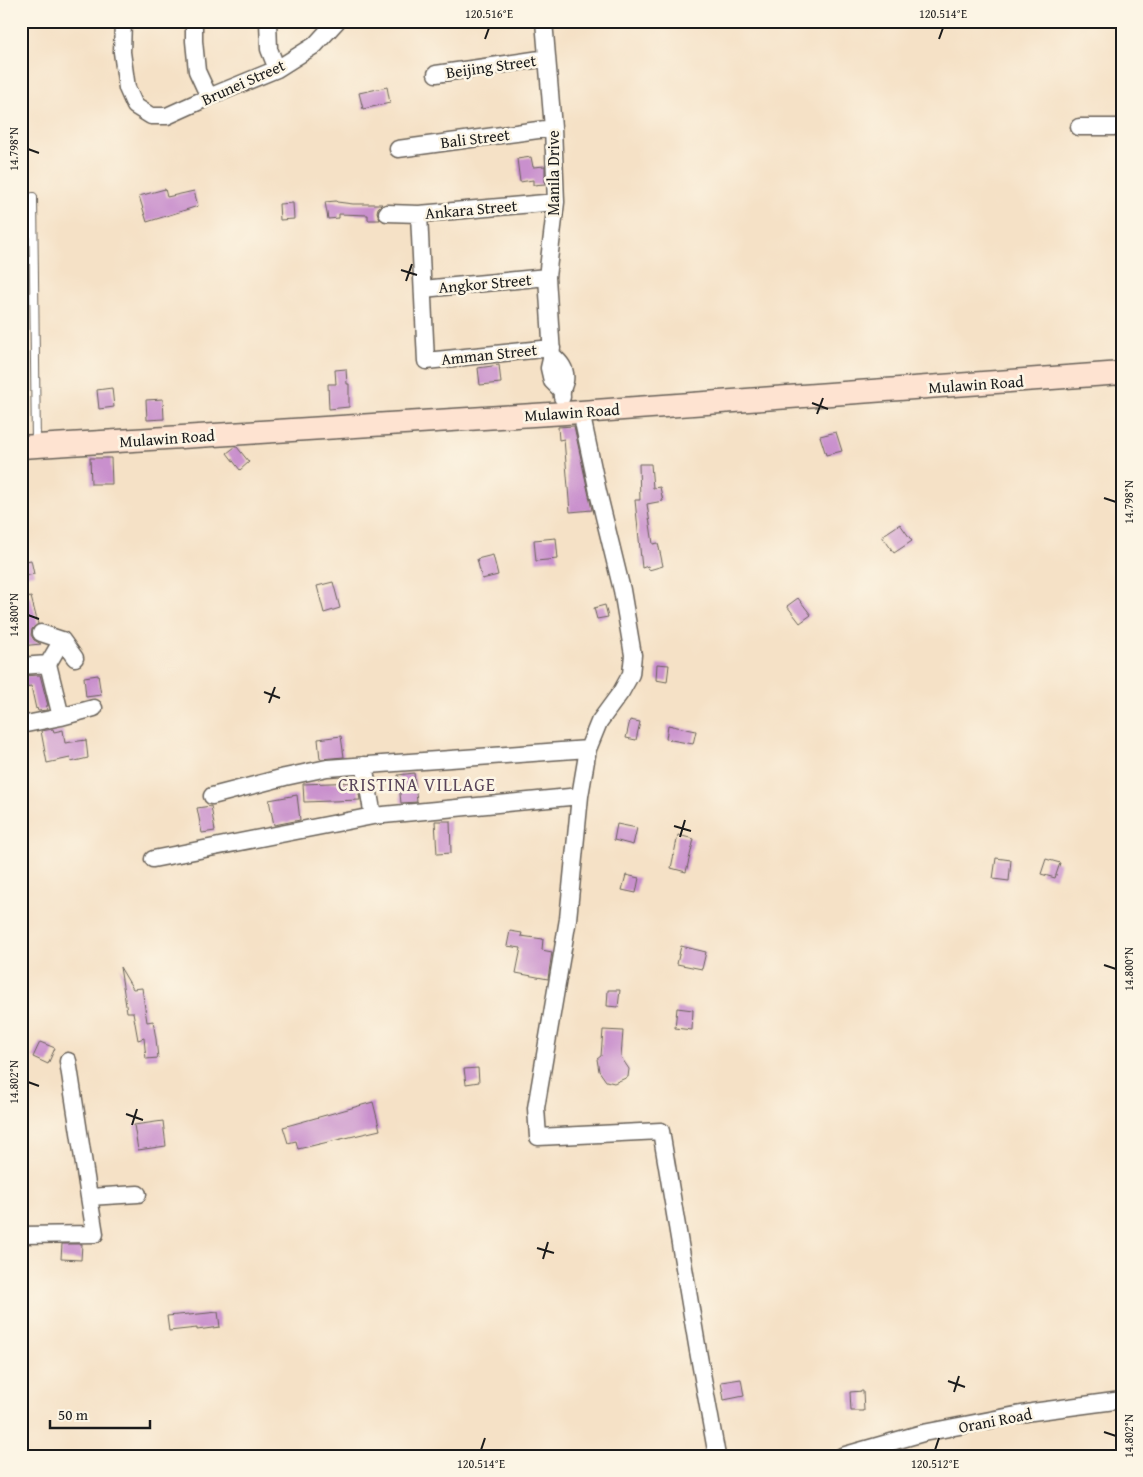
<svg xmlns="http://www.w3.org/2000/svg" width="1143" height="1477" viewBox="0 0 1143 1477" font-family="'Gentium Book Plus',serif">
<style>
.building{fill:#c990cd}
.lines{fill:none;stroke-linecap:round;stroke-linejoin:round}
.service-casing{stroke:#686158;stroke-width:10}
.minor-casing{stroke:#686158;stroke-width:19}
.secondary-casing{stroke:#686158;stroke-width:25}
.service{stroke:#fff;stroke-width:8}
.minor{stroke:#fff;stroke-width:16}
.secondary{stroke:#fee3d1;stroke-width:22}
.ticks{fill:none;stroke:#1c1c1c;stroke-width:2}
.labels{text-anchor:middle;stroke-width:5;stroke-linejoin:round;paint-order:stroke}
.street-label{font-size:16px;fill:#1c1c1c;stroke:#fcf5e5}
.neighbourhood-label{font-size:18px;letter-spacing:1px;fill:#59455a;stroke:#fcf5e5}
.neatline{fill:none;stroke:#1c1c1c;stroke-width:2}
.ticks-label{font-size:12px;text-anchor:middle;fill:#1c1c1c}
</style>
<rect width="100%" height="100%" fill="#fcf5e5"/>
<filter id="ink" filterUnits="userSpaceOnUse"><feTurbulence type="fractalNoise" baseFrequency=".02" numOctaves="2"/><feDisplacementMap in="SourceGraphic" scale="10" xChannelSelector="R" yChannelSelector="G"/><feConvolveMatrix kernelMatrix="1 2 1 2 8 2 1 2 1" color-interpolation-filters="sRGB"/></filter>
<filter id="wash" filterUnits="userSpaceOnUse"><feTurbulence type="fractalNoise" baseFrequency=".0096" numOctaves="4" result="noise"/><feDisplacementMap in="SourceGraphic" scale="20" xChannelSelector="R" yChannelSelector="G"/><feGaussianBlur stdDeviation="1.12" result="paint"/><feColorMatrix in="noise" values="0 0 0 0 0 0 0 0 0 0 0 0 0 0 0 0 0 1.4 0 .05"/><feComposite in="paint" operator="in"/></filter>
<g filter="url(#wash)">
<rect width="100%" height="100%" fill="#f5e1c6"/>
<g id="blocks">
<path class="building" d="M387,87L390,103L363,109L359,93Z
M531,157L533,167L545,166V184L533,185V180L520,182L517,159Z
M165,189L167,197L194,191L198,206L147,222L139,196Z
M336,201L337,202L353,204H382L378,208L377,212L380,220H368V215L339,214V218L328,219L325,202Z
M293,203L294,219L280,220L279,204Z
M499,365L501,383L480,385L478,368Z
M346,369L347,384H349V407L329,409L328,384H336L335,370Z
M112,388L114,407L99,409L97,390Z
M163,399L164,419L147,420L146,400Z
M574,426L592,510L570,512L564,439L559,440L558,427Z
M836,432L842,451L826,455L820,436Z
M235,447H237L249,462L240,470L227,453Z
M90,458H111L112,484H91Z
M639,464H651L653,488L660,487L663,501L647,504L653,544L658,543L663,566L649,570L648,566L642,568L635,500H640Z
M900,524L912,541L894,553L882,536Z
M556,538L558,559L536,561L534,540Z
M493,555L498,575L482,579L477,559Z
M31,560L34,574L21,577V562Z
M333,582L340,608L324,613L317,586Z
M31,597L38,624L32,629L31,635L34,640L41,644L21,646V599Z
M798,598L811,615L800,623L787,606Z
M605,605L608,617L597,619L594,608Z
M657,664L669,665L667,682L656,680Z
M40,675L48,706H46L47,710L38,711L37,708L36,709L31,686L21,688V676Z
M98,675L101,695L86,697L84,677Z
M630,720L640,722L636,740L626,738Z
M668,725L696,731L693,744L666,739Z
M53,729L54,732L63,730L65,743L86,740L88,758L71,762L70,758L47,763L41,731Z
M341,736L344,757L320,759L318,739Z
M414,773L417,802L401,803L398,775Z
M357,782L360,800L304,802L303,784Z
M297,795L300,820L274,825L269,800Z
M211,806L215,831L202,833L197,808Z
M435,821H450L451,853L437,854Z
M617,824L637,828L633,845L614,840Z
M678,835L694,839L686,872L671,868Z
M996,858L1011,860L1009,881L993,879Z
M1046,859L1060,863L1055,878L1041,874Z
M626,875L639,878L636,893L622,890Z
M510,931L522,933L521,936L543,939L542,950L552,952L548,979L516,973L521,948L507,946Z
M681,946L706,952L702,969L677,964Z
M120,967L133,989L142,988L147,1022L153,1021L156,1039L158,1058L146,1059L144,1038L138,1040L133,1012H127Z
M608,990H620L618,1007L607,1006Z
M677,1008L693,1010L692,1030L675,1028Z
M603,1030L623,1031L621,1057L629,1069L628,1077L614,1083L606,1081L599,1071L597,1059L601,1056Z
M40,1042L55,1048L48,1064L33,1057Z
M478,1068L479,1082L466,1084L464,1069Z
M373,1102L380,1130L298,1149L296,1141L288,1143L283,1127Z
M163,1121L166,1146L138,1150L134,1125Z
M62,1244H82L81,1260L61,1259Z
M218,1312L220,1327L197,1330V1328L169,1331L167,1316L189,1314V1315Z
M741,1379L744,1396L724,1400L721,1382Z
M863,1391L864,1411H851L850,1392Z"/>
</g>
</g>
<g filter="url(#ink)">
<use href="#blocks" fill-opacity="0" stroke="#686158" stroke-width="1"/>
<g class="lines">
<defs>
<path id="service" d="M33,197L36,444"/>
<path id="minor" d="M123,21L122,52L127,88L135,106L151,116H167L209,97L277,69L315,45L337,21
M194,21V41L197,71L209,97
M268,21L269,49L277,69
M544,21L553,128L556,202L547,277L552,355L549,368L552,381L561,390
M436,74L547,58
M1079,127H1122
M398,149L553,128
M387,213L419,214L556,202
M419,214L426,361L552,348
M423,289L547,277
M552,355C560,362 567,369 565,381C563,388 561,390 562,397
M581,412L598,492L622,590L633,655L631,674L621,692L599,722L588,749L580,796L568,919L536,1108L538,1137L661,1131L698,1351L717,1456
M41,633L62,640L75,658
M21,666L48,664
M61,717L48,664L62,640
M21,725L61,717L94,708
M364,765L373,816
M212,796L285,777L327,768L588,749
M153,859L373,816L580,796
M68,1061L89,1197
M21,1235L95,1234L89,1197L138,1194
M842,1456L923,1433L1032,1412L1122,1400"/>
<path id="secondary" d="M21,447L581,412L1122,373"/>
</defs>
<use href="#service" class="service-casing"/>
<use href="#minor" class="minor-casing"/>
<use href="#secondary" class="secondary-casing"/>
<use href="#service" class="service"/>
<use href="#minor" class="minor"/>
<use href="#secondary" class="secondary"/>
</g>
</g>
<path class="ticks" d="M485,39L489,28M939,39L943,28M28,149L39,153M401,270L417,275M406,281L412,264M812,403L828,409M817,414L823,398M1104,498L1116,502M28,615L39,619M264,692L280,698M269,703L275,687M674,826L691,831M680,837L685,820M1104,965L1116,969M28,1082L39,1086M126,1114L143,1120M132,1125L137,1109M537,1248L554,1253M543,1259L548,1242M948,1381L965,1387M954,1392L959,1376M1104,1432L1116,1436M481,1450L485,1438M935,1450L939,1438"/>
<g class="labels">
<g class="street-label">
<text transform="translate(491 66) rotate(-8)" y="6">Beijing Street</text>
<text transform="translate(243 82) rotate(-24)" y="6">Brunei Street</text>
<text transform="translate(475 138) rotate(-7)" y="6">Bali Street</text>
<text transform="translate(553 173) rotate(-90)" y="6">Manila Drive</text>
<text transform="translate(471 209) rotate(-5)" y="6">Ankara Street</text>
<text transform="translate(485 283) rotate(-5)" y="6">Angkor Street</text>
<text transform="translate(489 354) rotate(-6)" y="6">Amman Street</text>
<text transform="translate(976 384) rotate(-4)" y="6">Mulawin Road</text>
<text transform="translate(572 412) rotate(-4)" y="6">Mulawin Road</text>
<text transform="translate(167 438) rotate(-4)" y="6">Mulawin Road</text>
<text transform="translate(995 1420) rotate(-11)" y="6">Orani Road</text>
</g>
<g class="neighbourhood-label">
<text x="417" y="791">CRISTINA VILLAGE</text>
</g>
</g>
<rect width="1143" height="1477" fill="none" stroke="#fcf5e5" stroke-width="55"/>
<path d="M50 1420v8h100v-8" fill="none" stroke="#1c1c1c" stroke-width="2.5"/>
<text x="58" y="1420" font-size="15" fill="#1c1c1c" stroke="#fcf5e5" stroke-width="4" paint-order="stroke">50 m</text>
<rect x="28" y="28" width="1088" height="1422" class="neatline"/>
<g class="ticks-label">
<text x="489" y="18">120.516°E</text>
<text x="943" y="18">120.514°E</text>
<text transform="translate(14 149) rotate(-90)" y="4">14.798°N</text>
<text transform="translate(1129 502) rotate(-90)" y="4">14.798°N</text>
<text transform="translate(14 615) rotate(-90)" y="4">14.800°N</text>
<text transform="translate(1129 969) rotate(-90)" y="4">14.800°N</text>
<text transform="translate(14 1082) rotate(-90)" y="4">14.802°N</text>
<text transform="translate(1129 1436) rotate(-90)" y="4">14.802°N</text>
<text x="481" y="1468">120.514°E</text>
<text x="935" y="1468">120.512°E</text>
</g>
</svg>
